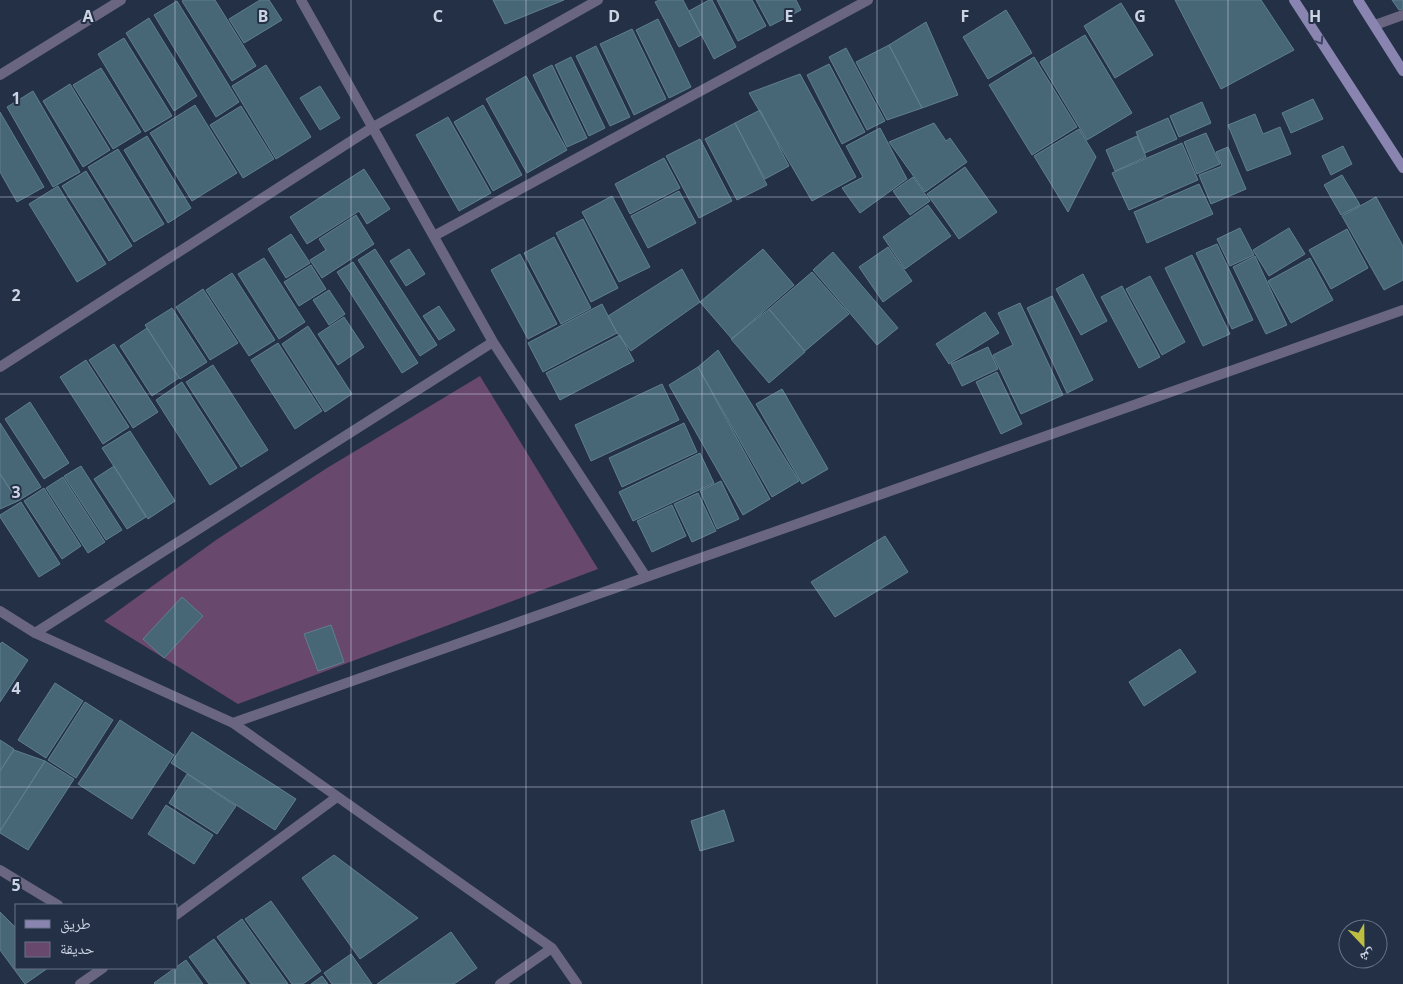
<svg xmlns="http://www.w3.org/2000/svg" width="1403" height="984" viewBox="0 0 1403 984" font-family="'Noto Sans','Noto Naskh Arabic',sans-serif">
<style>
.green{fill:#68486d}
.building{fill:#476776;stroke:#5f7f90}
.lines{fill:none;stroke-linecap:round;stroke-linejoin:round}
.street{stroke:#6a6682;stroke-width:10}
.secondary{stroke:#8a84b0;stroke-width:10}
.oneway{stroke:#3d4560}
.grid{fill:none;stroke:#ccd4e3;stroke-width:1;stroke-opacity:0.55}
.grid-label{font-size:16px;text-anchor:middle;font-weight:bold;fill:#ccd4e3;stroke:#233046;stroke-width:4;stroke-linejoin:round;paint-order:stroke}
</style>
<rect width="100%" height="100%" fill="#233046"/>
<path class="green" d="M480,376L598,569L238,704L104,621L216,540L327,468Z"/>
<path class="building" d="M184,0H215L256,66L232,81L182,1Z
M260,0H269L282,20L244,43L229,19Z
M493,0H564L505,24Z
M659,0H683L701,35L679,47L655,2Z
M709,0H712L736,47L714,59L689,11Z
M717,0H752L766,26L738,41Z
M756,0H796L801,10L770,26Z
M1175,0H1261L1294,50L1221,89Z
M1392,0H1403V9L1399,10Z
M177,1L239,102L216,117L154,15Z
M1121,3L1153,55L1115,78L1084,26Z
M1006,10L1032,53L988,79L963,37Z
M149,18L197,96L174,111L126,33Z
M658,19L691,87L669,98L636,30Z
M926,22L958,95L922,108L889,45Z
M632,29L666,99L634,115L600,44Z
M1085,35L1132,113L1087,140L1040,62Z
M124,38L172,116L145,132L98,54Z
M889,45L922,108L887,120L856,62Z
M596,46L630,117L610,126L576,56Z
M846,48L885,121L867,130L829,57Z
M571,57L605,128L589,136L555,65Z
M1034,57L1077,127L1032,155L989,85Z
M829,64L865,132L842,144L807,75Z
M266,65L311,137L276,159L232,86Z
M552,65L587,138L567,147L533,75Z
M101,68L141,132L113,149L73,85Z
M800,74L856,177L812,201L749,93Z
M526,76L567,150L527,173L486,99Z
M70,84L110,150L83,167L43,101Z
M320,86L340,118L320,130L300,98Z
M33,91L80,172L53,187L7,107Z
M1313,99L1323,119L1291,133L1282,113Z
M1202,102L1211,123L1179,137L1170,116Z
M195,105L237,173L192,201L150,133Z
M483,105L522,175L493,191L454,122Z
M241,106L274,159L243,178L210,125Z
M760,110L789,166L765,179L735,123Z
M0,112L44,187L17,202L0,172Z
M1255,114L1263,134L1280,127L1291,154L1247,171L1228,125Z
M448,117L491,193L459,211L416,135Z
M1168,118L1177,139L1145,153L1136,132Z
M735,123L767,185L737,200L705,139Z
M934,123L946,141L950,138L967,162L925,192L889,142Z
M880,128L907,179L860,213L842,188L863,177L846,146Z
M1079,129L1096,157L1068,212L1034,156Z
M1206,133L1220,164L1197,174L1184,142Z
M147,136L191,208L168,223L124,150Z
M1137,136L1146,157L1115,171L1106,150Z
M700,139L732,201L699,218L666,156Z
M1182,143L1198,180L1129,210L1112,173Z
M1343,146L1352,164L1331,175L1322,156Z
M1228,147L1246,189L1211,204L1199,175L1222,166L1216,152Z
M118,149L164,224L134,242L88,167Z
M664,158L680,188L630,214L615,184Z
M965,167L997,212L959,239L927,194Z
M364,169L390,209L367,224L359,211L307,244L290,217Z
M86,171L132,246L109,261L62,186Z
M1342,175L1360,205L1341,215L1324,185Z
M913,177L930,201L910,215L893,191Z
M1199,184L1213,214L1147,243L1134,212Z
M58,186L106,264L77,282L29,204Z
M679,191L696,223L648,248L631,216Z
M612,196L650,267L619,282L582,212Z
M1376,197L1403,246V280L1384,290L1342,216Z
M928,205L951,236L905,269L883,237Z
M356,215L374,244L322,278L310,260L326,250L319,239Z
M583,219L618,288L591,302L556,233Z
M1240,228L1254,255L1230,266L1217,239Z
M1289,228L1305,254L1269,276L1253,250Z
M1347,229L1368,268L1331,289L1309,250Z
M291,234L310,263L286,278L268,249Z
M554,237L591,308L561,324L524,253Z
M1217,244L1253,320L1232,329L1196,253Z
M888,247L912,281L883,302L859,267Z
M375,249L437,345L420,356L358,260Z
M409,249L425,274L406,286L390,261Z
M763,249L794,285L732,339L700,302Z
M833,252L898,328L877,345L813,270Z
M520,254L557,324L528,339L491,270Z
M1192,255L1230,334L1203,346L1165,268Z
M1255,256L1287,325L1266,334L1233,267Z
M264,258L305,322L279,339L238,274Z
M1310,258L1333,300L1291,323L1268,281Z
M353,262L418,363L402,373L337,272Z
M311,265L326,289L299,306L284,282Z
M682,269L700,302L631,351L617,333L608,316Z
M812,272L849,314L805,351L769,309Z
M232,273L275,340L249,356L206,290Z
M1083,274L1107,321L1081,335L1056,289Z
M1150,276L1185,342L1162,355L1126,289Z
M1122,286L1160,357L1139,368L1101,297Z
M203,289L238,343L210,360L176,307Z
M329,290L345,314L329,325L313,300Z
M1052,296L1093,380L1067,393L1027,308Z
M1020,303L1063,395L1021,414L993,355L1013,345L998,313Z
M602,304L617,333L543,372L528,343Z
M439,306L455,330L439,340L423,316Z
M172,308L207,362L180,379L145,325Z
M769,309L805,352L769,383L731,339Z
M985,312L999,333L949,364L936,344Z
M344,317L364,347L338,365L318,334Z
M308,326L352,394L325,412L282,344Z
M147,328L179,378L152,396L120,346Z
M620,335L634,361L560,400L546,373Z
M278,343L322,411L295,429L251,360Z
M114,344L158,412L133,428L89,360Z
M988,347L998,369L962,386L951,364Z
M718,350L799,481L772,497L698,367Z
M86,360L129,427L103,444L60,377Z
M213,365L268,450L241,467L186,382Z
M698,367L770,499L743,515L669,385Z
M997,372L1022,424L1001,434L976,382Z
M182,382L237,468L210,485L156,400Z
M662,384L679,420L591,461L575,425Z
M782,389L828,469L802,484L756,404Z
M30,402L69,463L44,479L5,419Z
M0,423L41,487L18,501L0,474Z
M684,423L697,452L622,487L609,458Z
M130,431L175,501L148,519L102,448Z
M700,453L714,483L633,521L619,492Z
M81,466L122,530L106,540L64,476Z
M114,466L146,517L127,529L94,479Z
M0,474L18,501L0,509Z
M63,477L105,542L88,553L46,488Z
M721,481L739,519L717,529L700,491Z
M44,488L81,546L62,559L24,501Z
M698,493L716,531L692,542L674,504Z
M21,502L60,564L39,577L0,517V515Z
M672,505L686,536L652,552L637,521Z
M885,536L908,572L835,617L811,582Z
M182,597L203,616L164,658L143,639Z
M331,625L344,662L318,671L304,634Z
M2,642L28,660L0,702V644Z
M1180,649L1196,672L1144,706L1129,682Z
M55,683L83,701L46,758L18,740Z
M85,702L113,720L76,778L48,760Z
M120,720L174,755L132,819L78,784Z
M192,732L296,799L275,830L171,763Z
M0,740L14,749L0,771Z
M14,750L45,761L0,831V771Z
M45,761L74,779L28,850L0,833V831Z
M187,774L236,806L217,834L169,803Z
M166,805L213,835L194,864L148,834Z
M724,810L734,841L700,851L691,821Z
M334,855L418,918L360,959L302,878Z
M271,901L321,971L303,984H292L245,919Z
M0,912L16,928V968H48L25,984L0,950Z
M242,919L288,984H251L217,937Z
M451,932L477,968L454,984H377Z
M214,939L246,984H209L189,957Z
M351,954L372,984H332L324,973Z
M186,960L203,984H155L154,983Z
M322,976L328,984H311Z"/>
<g class="lines">
<path class="street" d="M301,0L493,342L646,577
M1375,25L1403,15
M0,75L121,0
M434,236L868,0
M0,367L373,127L598,0
M0,611L35,633L233,723L552,948L577,984
M35,633L493,342
M233,723L1403,310
M0,870L58,905
M176,915L337,797
M80,984L103,968
M500,984L552,948"/>
<path class="secondary" d="M1294,0L1403,168
M1358,0L1403,71"/>
</g>
<defs><path id="oneway-chevron" d="M-2-3.5L2.5 0L-2 3.5" fill="none" stroke-width="1.6" stroke-linecap="round" stroke-linejoin="round" transform="scale(1.25)"/></defs>
<use class="oneway" href="#oneway-chevron" transform="translate(1320 41) rotate(57)"/>
<path class="grid" d="M175,0V905M351,0V984M526,0V984M702,0V984M877,0V984M1052,0V984M1228,0V984M0,197H1403M0,394H1403M0,590H1403M0,787H1403M175,968V984"/>
<g class="grid-label">
<text x="88" y="22">A</text>
<text x="263" y="22">B</text>
<text x="438" y="22">C</text>
<text x="614" y="22">D</text>
<text x="789" y="22">E</text>
<text x="965" y="22">F</text>
<text x="1140" y="22">G</text>
<text x="1315" y="22">H</text>
<text x="16" y="104">1</text>
<text x="16" y="301">2</text>
<text x="16" y="498">3</text>
<text x="16" y="694">4</text>
<text x="16" y="891">5</text>
</g>
<rect x="15" y="904" width="162" height="65" fill="#233046" stroke="#677285"/>
<rect x="25" y="920" width="25" height="8" fill="#8a84b0" stroke="#677285"/>
<text x="60" y="929" font-size="15" fill="#ccd4e3">طريق</text>
<rect x="25" y="942" width="25" height="15" fill="#68486d" stroke="#677285"/>
<text x="60" y="954" font-size="15" fill="#ccd4e3">حديقة</text>
<g transform="translate(1363 944) rotate(158)"><circle r="24" fill="#233046" stroke="#677285"/>
<path d="M0-4L9 19L0 12L-9 19Z" fill="#c0be40"/>
<text y="-8" font-size="14" font-weight="bold" text-anchor="middle" fill="#ccd4e3">ش</text>
</g>
</svg>
